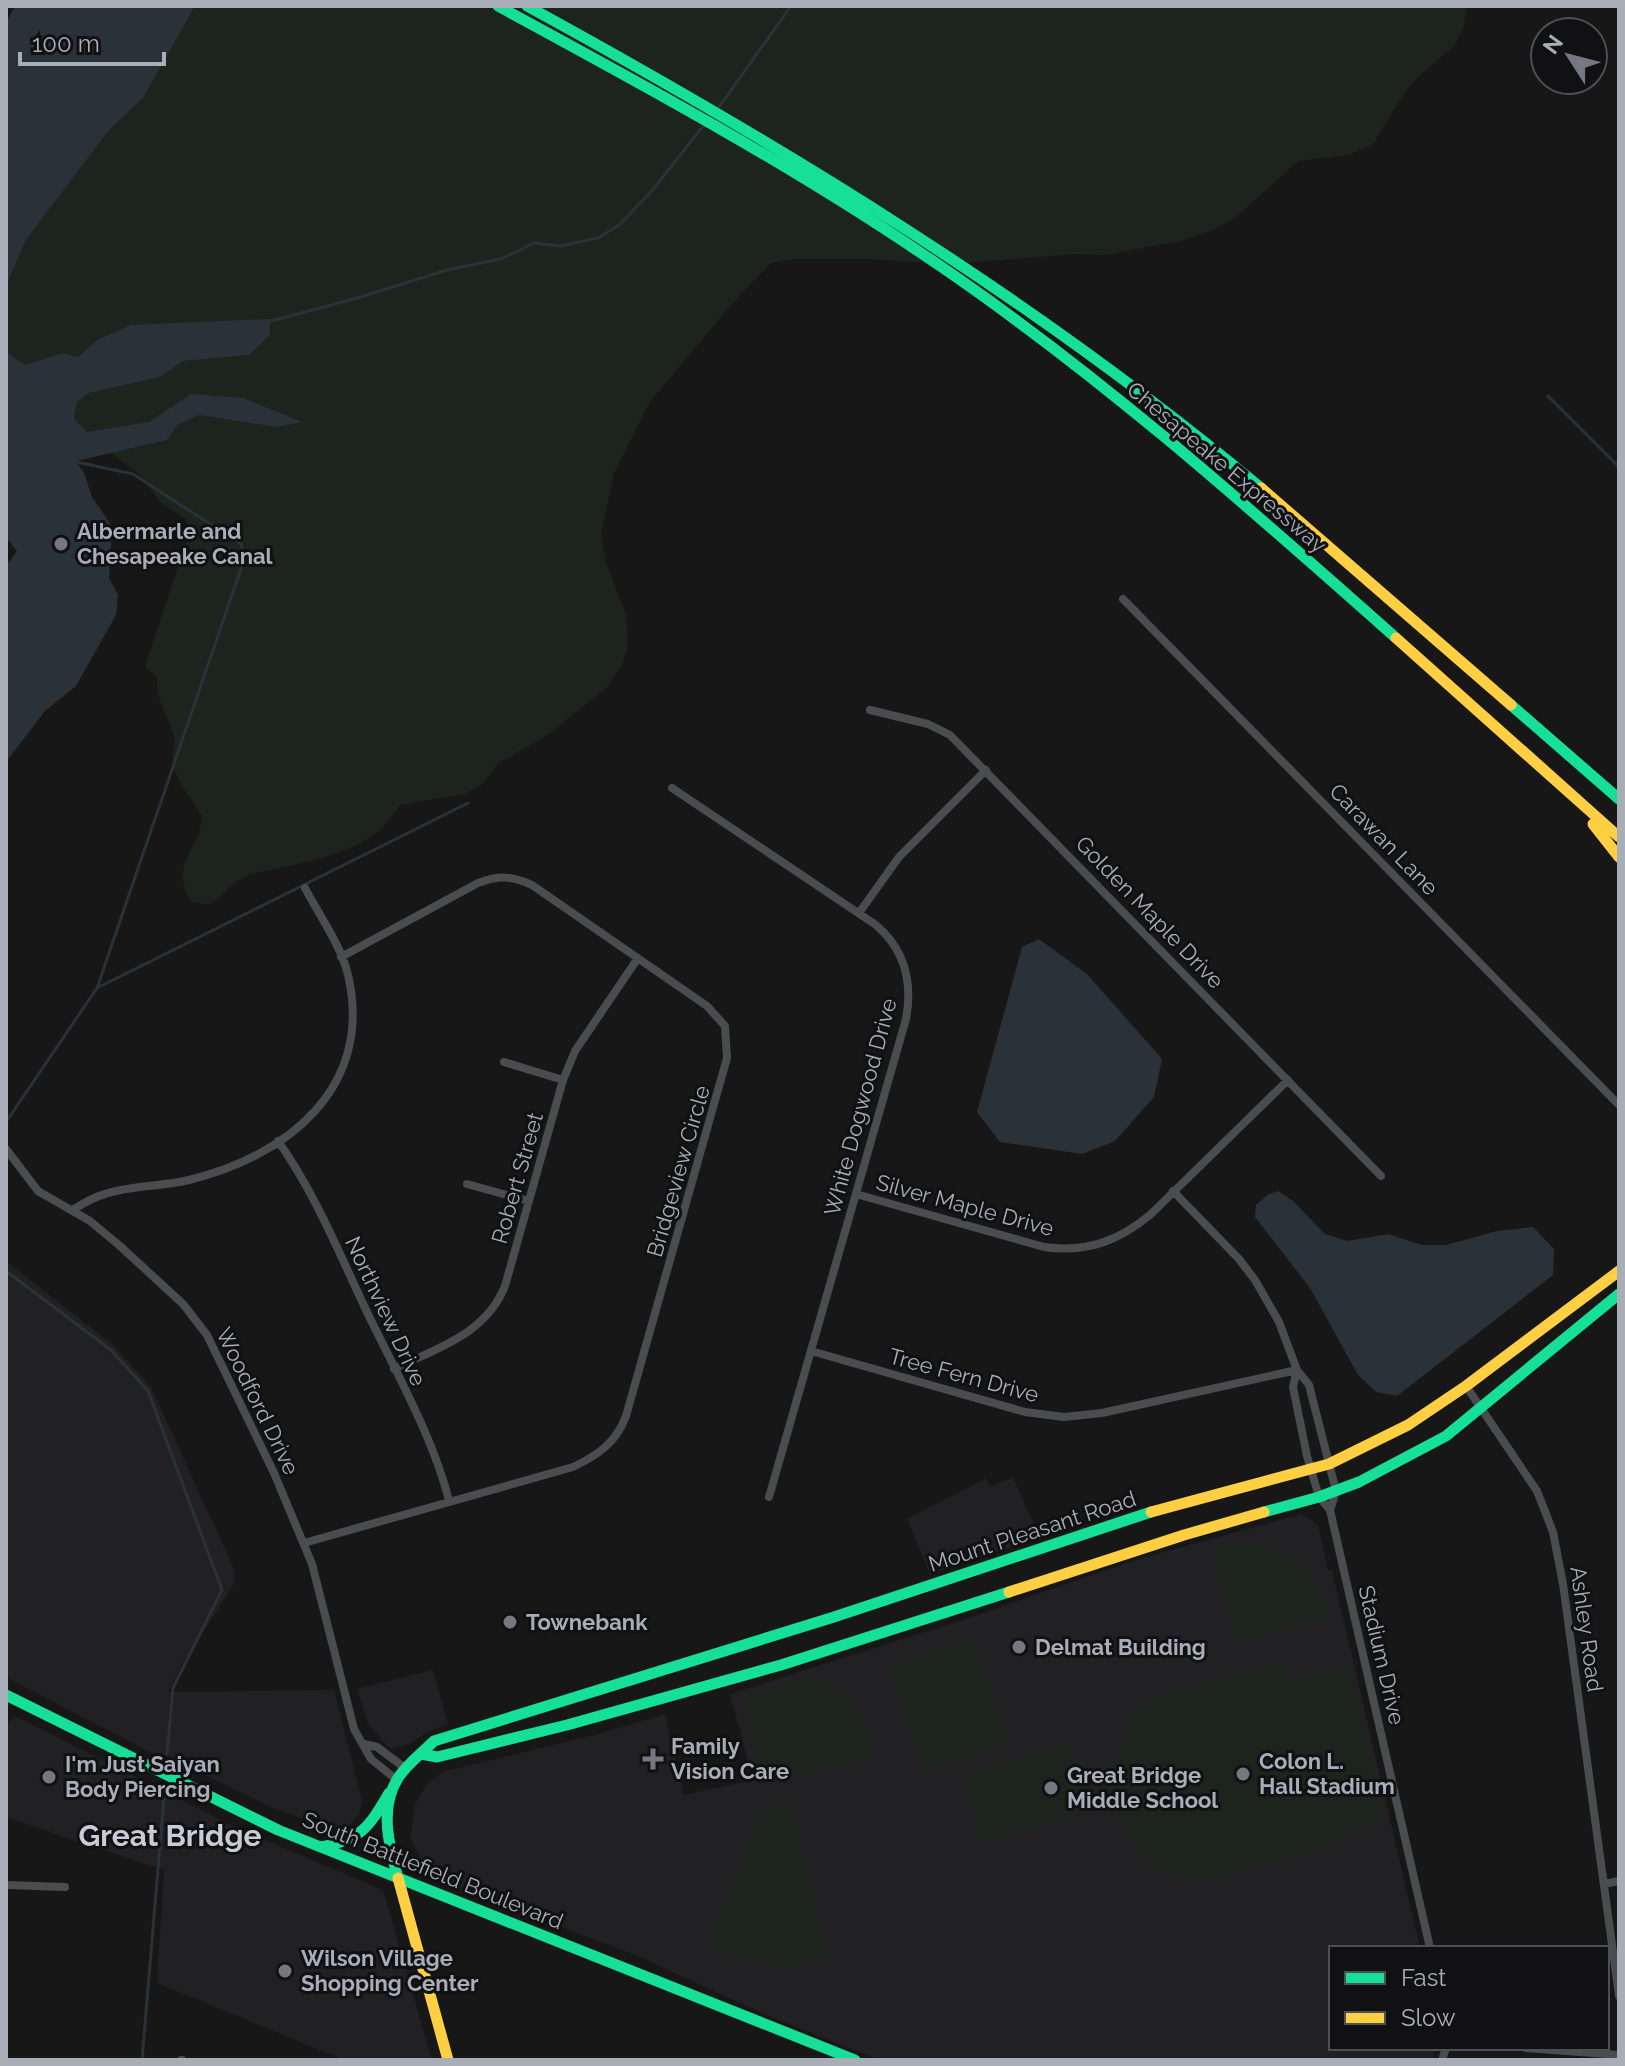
<svg xmlns="http://www.w3.org/2000/svg" width="1625" height="2066" viewBox="0 0 1625 2066" font-family="Raleway,sans-serif">
<style>
.built{fill:#212123}
.green{fill:#1d241e}
.water{fill:#2a3239}
.lines{fill:none;stroke-linecap:round;stroke-linejoin:round}
.stream{stroke:#2a3239;stroke-width:3}
.street{stroke:#4b4c50;stroke-width:8}
.fast{stroke:#16e098;stroke-width:11}
.slow{stroke:#ffcf43;stroke-width:11}
.poi-dot{fill:#757880;stroke:#111113;stroke-width:3}
.labels{text-anchor:middle;stroke-width:6;stroke-linejoin:round;paint-order:stroke}
.street-label{font-size:22px;fill:#a8adb8;stroke:#111113}
.poi-label{font-size:22px;font-weight:bold;fill:#a8adb8;stroke:#111113;text-anchor:start}
.district-label{font-size:30px;font-weight:bold;fill:#c9ccd4;stroke:#111113}
</style>
<rect width="100%" height="100%" fill="#171717"/>
<path class="built" d="M6,1261L113,1345L151,1387L235,1571L234,1584L183,1663L168,1692L334,1690L362,1801L359,1815L349,1826L331,1829L271,1807L160,1753L159,1757L6,1677Z
M1013,1477L1040,1538L930,1574L907,1519L986,1478L990,1487Z
M1302,1514L1318,1525L1328,1570H1332L1420,1948H1331V2048H1435L1432,2060H879L764,2014L638,1956L430,1877L410,1838L415,1804L427,1784L442,1772L602,1733L665,1714L684,1795L753,1780L730,1694L966,1619L1135,1560Z
M433,1670L448,1724L427,1732L409,1744L390,1749L368,1724L357,1689Z
M17,1717L237,1828L383,1890L432,2060H344L157,1983L164,1870L52,1833L53,1826L51,1832L6,1817V1723Z"/>
<path class="green" d="M195,6H1467L1463,29L1455,45L1419,76L1405,92L1373,144L1349,155L1298,161L1236,217L1215,229L1180,241L1105,255L1077,254L949,264L869,259H794L771,263L738,297L649,403L614,473L601,535L606,562L626,615L628,647L622,665L607,687L549,734L499,763L481,785L465,794L400,805C393,815 385,826 375,834C340,859 289,865 248,875L236,882L210,905L192,902C167,865 200,851 202,816C194,803 175,778 173,765C171,754 177,744 173,733C167,713 155,700 157,678L145,666L190,531L186,519L161,503L139,474L110,453L167,440L178,423L199,415L276,427L302,421L274,412L192,394L149,422L87,433L74,417L77,402L89,393L160,377L183,361L249,355L97,340L78,357L62,353L25,365L6,352V286L26,240L109,130L143,98Z
M1232,1544C1279,1541 1321,1569 1328,1617L1242,1641L1233,1635L1214,1548Z
M972,1639L1009,1742L925,1772L888,1669Z
M1285,1662L1290,1680L1350,1666L1383,1816L1322,1850L1230,1872L1233,1885L1174,1875L1147,1864L1113,1816L1108,1798L1109,1779L1131,1718L1151,1697Z
M800,1679C848,1682 865,1714 877,1757L769,1782L761,1776L746,1697Z
M1070,1743L1090,1811L982,1842L963,1775Z
M783,1802L791,1807L828,1958L791,1967L738,1960L708,1946L759,1817H750Z"/>
<path class="water" d="M15,6H195L143,98L109,130L26,240L6,286V23Z
M270,319V335L249,355L183,361L160,377L89,393L77,402L74,418L87,432L149,422L191,394L243,398L303,422L276,427L199,415L178,424L167,440L76,461L84,473L92,497L112,526L109,578L118,595L116,615L76,686L45,711L6,762V566L17,551L6,537V352L25,365L62,353L78,357L97,340L131,325Z
M1039,939L1087,974L1162,1059L1154,1097L1115,1141L1082,1154L1000,1142L977,1112L1022,947Z
M1278,1191L1294,1202L1325,1234L1347,1241L1388,1234L1422,1245H1446L1497,1231L1533,1227L1554,1249L1553,1275L1397,1396L1376,1392L1358,1375L1310,1288L1255,1217L1256,1205L1269,1194Z"/>
<g class="lines">
<path class="stream" d="M719,107L791,6
M267,322L354,299L447,270L501,259L534,243L560,246L598,238L619,225L651,192L704,125
M1548,396L1619,467
M97,988L468,803
M6,1122L97,988L245,557L241,544L133,474L72,461
M6,1271L111,1350L148,1391L222,1590L173,1688L167,1754
M142,2060L164,1797"/>
<path class="street" d="M1123,599L1619,1105
M870,710L928,724L950,735L1381,1176
M672,788L876,925C905,950 913,982 906,1019L769,1497
M859,913L899,857L986,770
M504,1062L563,1080
M278,1141C315,1193 339,1253 366,1310C394,1368 434,1439 449,1501
M6,1149L38,1191L90,1221L120,1246L183,1304L207,1335L274,1473L312,1564L354,1729L371,1759L397,1780
M467,1184L529,1201
M1173,1191L1239,1259L1255,1280L1279,1322L1297,1370L1309,1385L1336,1491L1330,1510
M856,1194L1044,1247C1087,1253 1119,1241 1151,1214L1288,1080
M72,1210C83,1204 93,1197 105,1194C132,1185 161,1187 189,1180C288,1156 374,1087 348,975C341,945 319,915 305,888
M811,1351L1025,1412L1064,1417L1102,1413L1297,1370
M394,1369C437,1348 486,1334 505,1286L563,1080L575,1051L638,958
M1297,1370L1293,1387L1307,1456L1319,1497L1330,1510L1430,1948
M1466,1386L1537,1491L1553,1532L1563,1584L1619,1996
M304,1543L573,1467C598,1455 616,1443 626,1416L727,1058L725,1026L707,1006L532,885C512,876 499,875 478,883L341,957
M364,1744L377,1747L405,1768
M1604,1884L1619,1881
M6,1885L65,1887
M1526,2048L1619,2055
M181,2060H182
M1442,2060L1446,2048"/>
<path class="fast" d="M498,6C642,84 786,162 921,253C1090,366 1244,503 1396,638
M527,6C785,147 1034,299 1261,488
M1511,705L1619,799
M1264,1512L1319,1497L1359,1482L1446,1436L1619,1294
M6,1695L278,1830L855,2060
M421,1754L437,1757L567,1725L781,1665L1009,1592
M321,1847C362,1839 369,1827 389,1793
M398,1878C389,1846 379,1808 398,1778C407,1764 422,1753 434,1741L834,1617L1151,1512"/>
<path class="slow" d="M1261,488L1511,705
M1396,638L1619,837
M1593,824L1619,857
M1151,1512L1329,1464L1408,1425L1466,1386L1619,1271
M1009,1592L1184,1535L1264,1512
M398,1878L448,2060"/>
</g>
<g class="poi-dot">
<circle cx="61" cy="544" r="8"/>
<circle cx="510" cy="1622" r="8"/>
<circle cx="1019" cy="1647" r="8"/>
<path d="M649 1747h8v8h8v8h-8v8h-8v-8h-8v-8h8z"/>
<circle cx="1243" cy="1774" r="8"/>
<circle cx="49" cy="1777" r="8"/>
<circle cx="1051" cy="1788" r="8"/>
<circle cx="285" cy="1971" r="8"/>
</g>
<g class="labels">
<g class="street-label">
<text transform="translate(1227 467) rotate(40)" y="8">Chesapeake Expressway</text>
<text transform="translate(1384 839) rotate(46)" y="8">Carawan Lane</text>
<text transform="translate(1150 912) rotate(46)" y="8">Golden Maple Drive</text>
<text transform="translate(860 1107) rotate(-75)" y="8">White Dogwood Drive</text>
<text transform="translate(678 1171) rotate(-74)" y="8">Bridgeview Circle</text>
<text transform="translate(517 1178) rotate(-74)" y="8">Robert Street</text>
<text transform="translate(965 1205) rotate(15)" y="8">Silver Maple Drive</text>
<text transform="translate(386 1311) rotate(65)" y="8">Northview Drive</text>
<text transform="translate(964 1375) rotate(15)" y="8">Tree Fern Drive</text>
<text transform="translate(258 1401) rotate(64)" y="8">Woodford Drive</text>
<text transform="translate(1032 1531) rotate(-18)" y="8">Mount Pleasant Road</text>
<text transform="translate(1587 1629) rotate(82)" y="8">Ashley Road</text>
<text transform="translate(1382 1655) rotate(77)" y="8">Stadium Drive</text>
<text transform="translate(433 1870) rotate(22)" y="8">South Battlefield Boulevard</text>
</g>
<g class="poi-label">
<text x="77" y="539">Albermarle and<tspan x="77" dy="25">Chesapeake Canal</tspan></text>
<text x="526" y="1630">Townebank</text>
<text x="1035" y="1655">Delmat Building</text>
<text x="671" y="1754">Family<tspan x="671" dy="25">Vision Care</tspan></text>
<text x="1259" y="1769">Colon L.<tspan x="1259" dy="25">Hall Stadium</tspan></text>
<text x="65" y="1772">I'm Just Saiyan<tspan x="65" dy="25">Body Piercing</tspan></text>
<text x="1067" y="1783">Great Bridge<tspan x="1067" dy="25">Middle School</tspan></text>
<text x="301" y="1966">Wilson Village<tspan x="301" dy="25">Shopping Center</tspan></text>
</g>
<g class="district-label">
<text x="170" y="1846">Great Bridge</text>
</g>
</g>
<rect width="1625" height="2066" fill="none" stroke="#a8adb8" stroke-width="16"/>
<rect x="1329" y="1946" width="280" height="104" fill="#111113" stroke="#4d4f55" stroke-width="2"/>
<rect x="1345" y="1972" width="40" height="12" fill="#16e098" stroke="#4d4f55" stroke-width="2"/>
<text x="1401" y="1986" font-size="24" fill="#a8adb8">Fast</text>
<rect x="1345" y="2012" width="40" height="12" fill="#ffcf43" stroke="#4d4f55" stroke-width="2"/>
<text x="1401" y="2026" font-size="24" fill="#a8adb8">Slow</text>
<g transform="translate(1569 56) rotate(306)"><circle r="38" fill="#111113" stroke="#4d4f55" stroke-width="2"/>
<path d="M0-6L14 30L0 20L-14 30Z" fill="#757880"/>
<text y="-12" font-size="22" font-weight="bold" text-anchor="middle" fill="#a8adb8">N</text>
</g>
<path d="M20 52v12h144v-12" fill="none" stroke="#a8adb8" stroke-width="4"/>
<text x="32" y="52" font-size="24" fill="#a8adb8" stroke="#111113" stroke-width="6" paint-order="stroke">100 m</text>
</svg>
